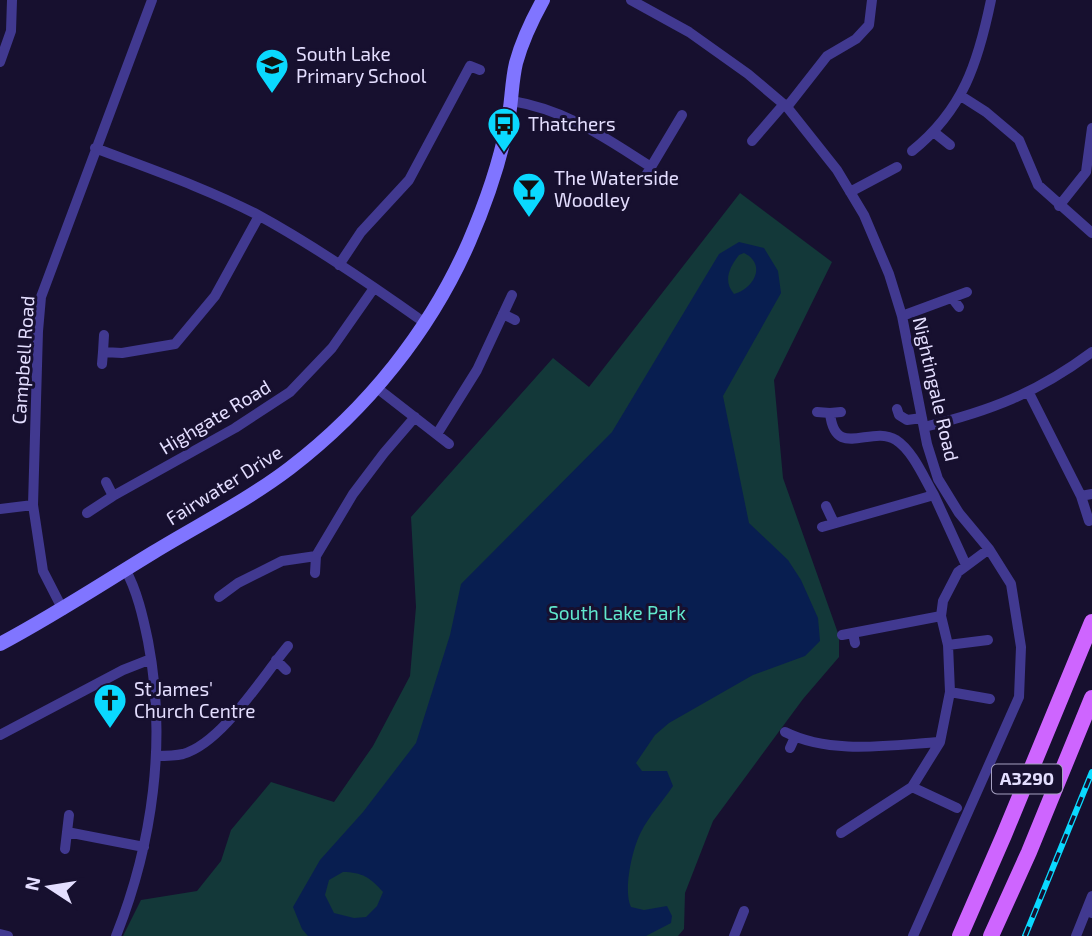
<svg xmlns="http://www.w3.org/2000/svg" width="1092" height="936" viewBox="0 0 1092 936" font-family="'Exo 2',sans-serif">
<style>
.green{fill:#133839}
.water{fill:#081e50;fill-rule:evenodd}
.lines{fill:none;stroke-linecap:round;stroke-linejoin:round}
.street{stroke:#413990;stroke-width:10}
.secondary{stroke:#8075ff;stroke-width:14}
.primary{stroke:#ce65ff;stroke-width:16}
.rail-casing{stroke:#0ad9ff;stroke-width:6}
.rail{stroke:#17102f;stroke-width:3.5;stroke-dasharray:10;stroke-linecap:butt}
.labels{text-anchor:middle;stroke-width:6;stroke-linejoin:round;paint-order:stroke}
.shield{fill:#17102f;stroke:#a6a0c1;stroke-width:2}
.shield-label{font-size:18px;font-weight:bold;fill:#e4deff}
.poi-label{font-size:19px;fill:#e4deff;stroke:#17102f;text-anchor:start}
.street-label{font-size:19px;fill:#e4deff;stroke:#17102f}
.park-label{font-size:19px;fill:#61e8ce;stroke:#17102f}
</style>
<rect width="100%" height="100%" fill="#17102f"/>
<path class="green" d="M740,193L832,262L774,380L783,478L839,636V657L803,699L713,821L685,893L684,929L678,936H123L141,900L197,891L221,861L231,830L271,782L334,802L373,746L410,676L416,607L411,517L553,358L589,387Z"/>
<path class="water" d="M739,242L764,248L778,271L781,293L723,396L749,523L788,560L801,580L818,618L820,641L805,656L753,675L669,723L655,735L636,763L642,771H667L673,786C663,801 649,816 641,832C632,849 623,891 631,907L644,910L667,906L672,916L671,923L646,936H308L302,929L293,907L320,860L363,812L416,743L450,635L461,584L612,432L719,254ZM744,253C767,264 754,289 734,294C723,281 729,268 739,255ZM343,872C362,872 371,878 383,892L377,906L366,917L354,918L334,913L325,895L329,880Z"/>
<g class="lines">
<path class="street" d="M631,0L689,32L748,74L787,107L837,170L864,215L889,274L902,316L927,444L938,479L959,513L989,549L1011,584L1021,647L1019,697L913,936
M0,62L11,31L12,0
M961,96L986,112L1019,140L1038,185L1092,233
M512,101C567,110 605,138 651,167
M787,107L827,56L856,39L869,25L872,0
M935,133L950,145
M752,141L784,104
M95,148C150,169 206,188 258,215C315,246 373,286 425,323
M912,151C963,110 978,63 991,0
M645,177L682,115
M850,192L897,167
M1059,206L1086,172L1092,128
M339,265L361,232L409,180L470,66L480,70
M952,298L959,307
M503,314L515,320
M902,316L967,292
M104,335L103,352L122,353L175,344L215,296L259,216
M102,364L103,352
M377,388L449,444
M1029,393L1081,496L1092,494
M897,409L899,415L907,420L922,418
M817,412L830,413
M841,412L830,413C835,461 871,424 896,440C913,451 924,478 934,495
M924,427C990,411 1037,393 1092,352
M437,434L477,370L512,295
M106,482L113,496
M1081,496L1089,521
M826,506L834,523
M0,509L33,505
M87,513L113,496L235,428L290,392L332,348L374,288
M822,527L934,495L966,565
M315,573L316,556L353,494L384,453L415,417
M219,597L238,583L282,561L316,556
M63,610L43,571L33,505L38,331L41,297L152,0
M853,633L855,643
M842,635L941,616
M948,645L988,640
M276,660L286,670
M950,692L990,699
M785,732C831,755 890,745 940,742
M0,735L123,670L151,659
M790,748L795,737
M156,756C165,756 174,756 183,754C222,743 262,677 288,646
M912,787L957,808
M67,832L144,847
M841,833L912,787L940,742L950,692L948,645L941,616L943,601L958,572L989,549
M65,849L69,815
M1092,913L1086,911L1092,896
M0,934L8,936
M116,936C153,843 167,740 148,641C143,617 137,590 125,569
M734,936L744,911
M1076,936L1086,911"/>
<path class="secondary" d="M0,644C53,616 103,583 154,552C200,524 248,500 290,468C367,409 430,331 469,242C485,205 499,165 507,126C512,105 511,84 516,63C522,41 532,20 543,0"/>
<path class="primary" d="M960,936L1004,835L1092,622
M991,936L1029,852L1092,698"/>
<defs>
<path id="rail" d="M1025,936L1092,772"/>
</defs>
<use href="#rail" class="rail-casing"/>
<use href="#rail" class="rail"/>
</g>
<defs>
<symbol id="school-pin" viewBox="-11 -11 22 30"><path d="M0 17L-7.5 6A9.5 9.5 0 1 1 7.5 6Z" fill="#0ad9ff" stroke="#17102f"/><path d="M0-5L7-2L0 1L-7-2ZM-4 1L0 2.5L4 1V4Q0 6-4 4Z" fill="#111"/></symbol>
<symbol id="bus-pin" viewBox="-11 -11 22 30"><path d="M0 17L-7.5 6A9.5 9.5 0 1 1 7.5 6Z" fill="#0ad9ff" stroke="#17102f"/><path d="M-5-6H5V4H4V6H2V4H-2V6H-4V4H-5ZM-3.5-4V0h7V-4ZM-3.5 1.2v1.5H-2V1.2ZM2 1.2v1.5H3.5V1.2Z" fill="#111"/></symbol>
<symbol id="bar-pin" viewBox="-11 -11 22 30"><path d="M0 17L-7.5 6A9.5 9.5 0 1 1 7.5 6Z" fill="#0ad9ff" stroke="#17102f"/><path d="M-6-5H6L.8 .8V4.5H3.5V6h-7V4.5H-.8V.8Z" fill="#111"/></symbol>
<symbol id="church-pin" viewBox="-11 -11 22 30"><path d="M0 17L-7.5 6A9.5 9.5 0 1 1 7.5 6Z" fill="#0ad9ff" stroke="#17102f"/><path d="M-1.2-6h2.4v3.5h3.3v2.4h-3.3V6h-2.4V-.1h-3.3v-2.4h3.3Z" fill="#111"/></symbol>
</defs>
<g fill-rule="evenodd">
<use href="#school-pin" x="253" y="46" width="38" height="52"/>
<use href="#bus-pin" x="485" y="105" width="38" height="52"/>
<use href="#bar-pin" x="510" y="170" width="38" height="52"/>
<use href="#church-pin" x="91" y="681" width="38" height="52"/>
</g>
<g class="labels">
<rect class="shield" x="992" y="764.5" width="70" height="29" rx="5"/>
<g class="shield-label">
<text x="1027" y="785">A3290</text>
</g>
<g class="poi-label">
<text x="296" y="61">South Lake<tspan x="296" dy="22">Primary School</tspan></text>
<text x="528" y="131">Thatchers</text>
<text x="554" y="185">The Waterside<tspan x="554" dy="22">Woodley</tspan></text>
<text x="134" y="696">St James'<tspan x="134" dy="22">Church Centre</tspan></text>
</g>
<g class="street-label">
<text transform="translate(23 360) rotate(-86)" y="7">Campbell Road</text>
<text transform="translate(936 389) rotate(77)" y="7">Nightingale Road</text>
<text transform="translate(215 417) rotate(-31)" y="7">Highgate Road</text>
<text transform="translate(224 485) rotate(-32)" y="7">Fairwater Drive</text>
</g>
<g class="park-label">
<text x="617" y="620">South Lake Park</text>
</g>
</g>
<g transform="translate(49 887) rotate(282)" stroke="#17102f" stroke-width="5" paint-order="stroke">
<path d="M0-5L12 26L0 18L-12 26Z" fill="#e4deff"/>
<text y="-10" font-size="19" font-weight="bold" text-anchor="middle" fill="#e4deff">N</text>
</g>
</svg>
